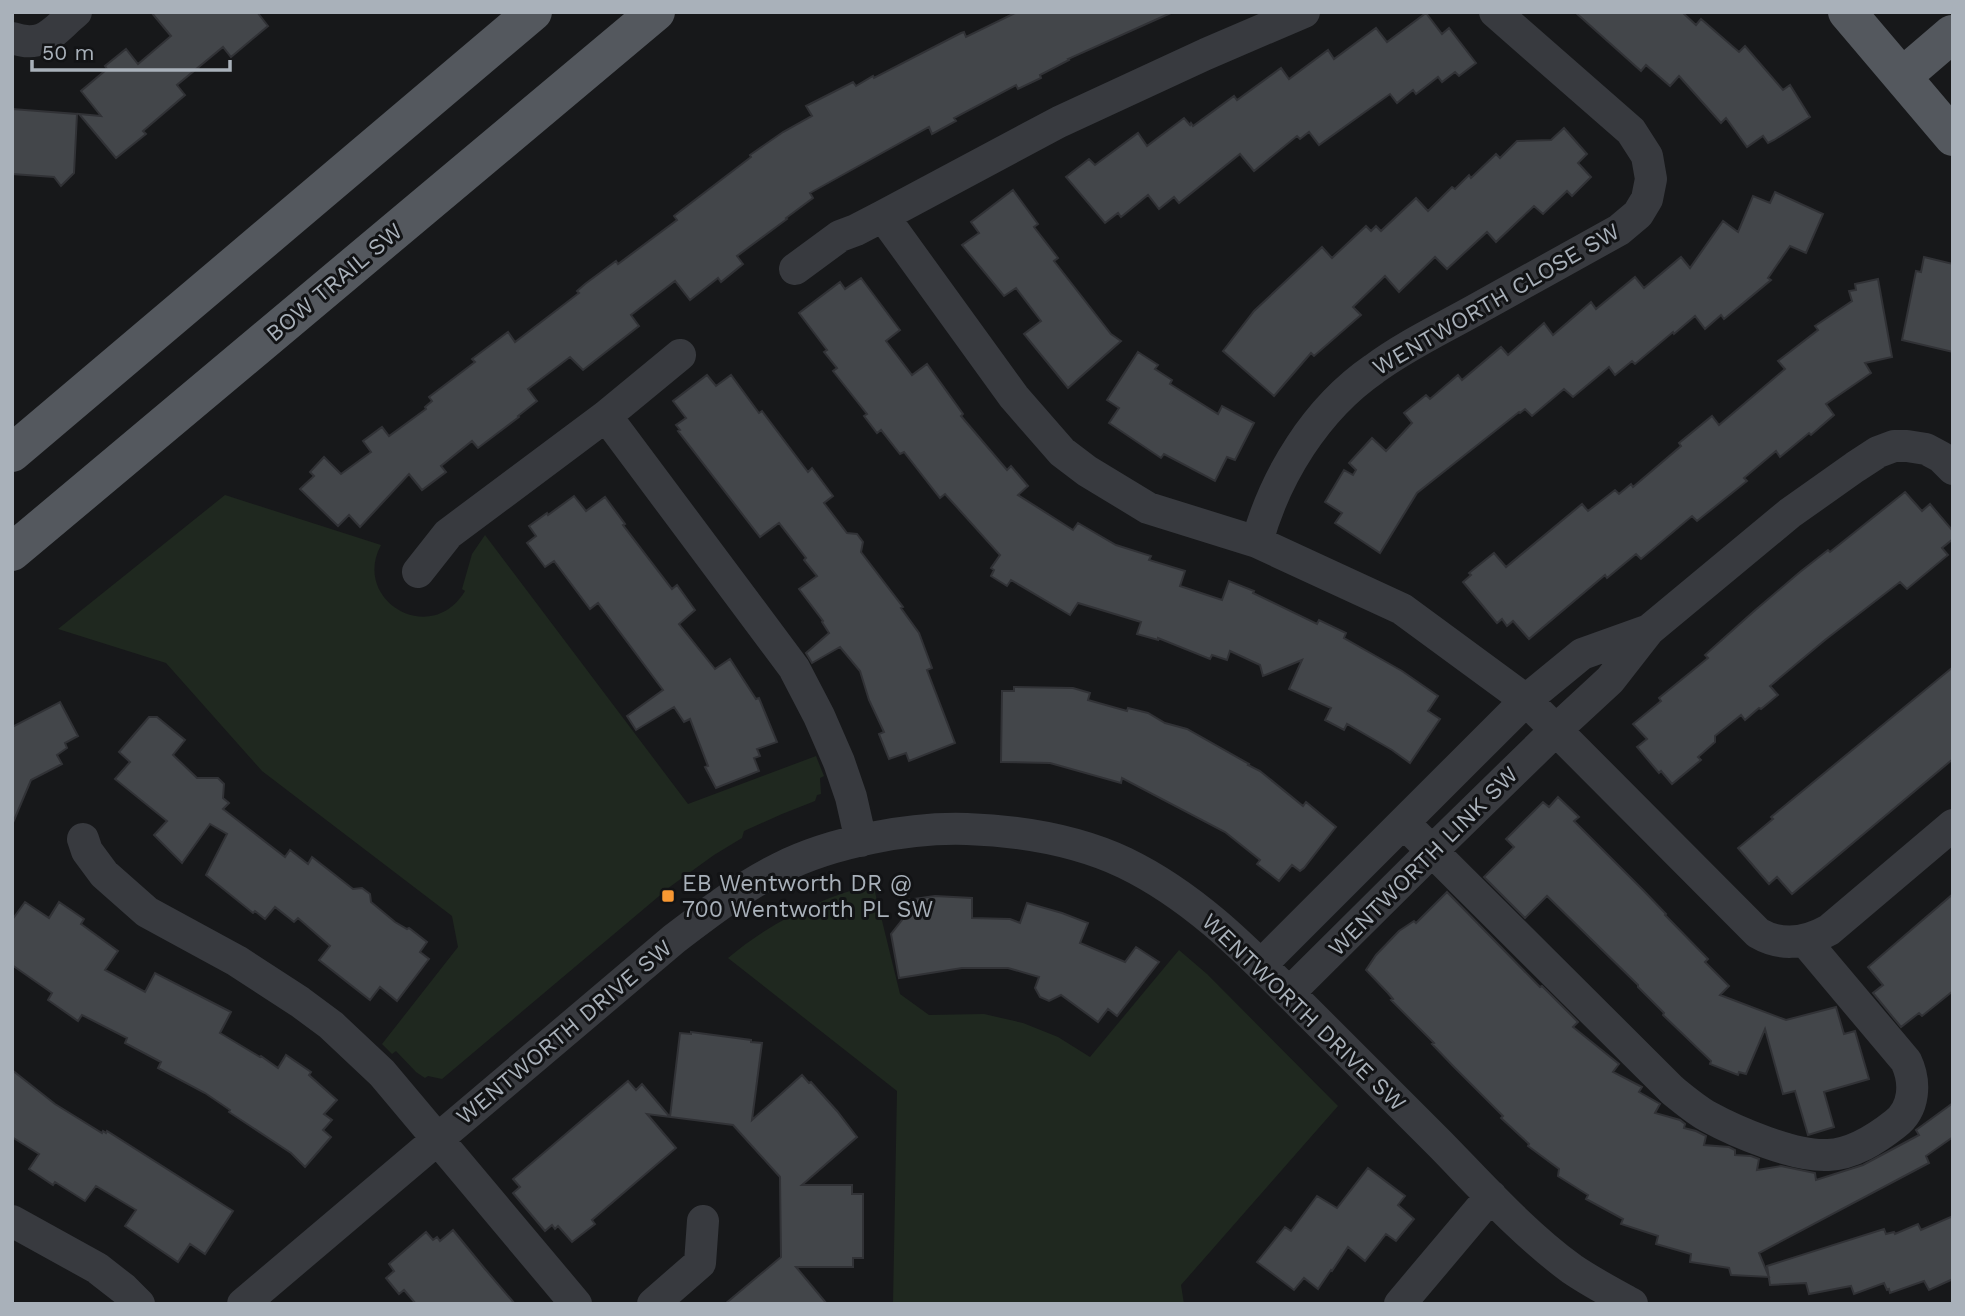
<svg xmlns="http://www.w3.org/2000/svg" width="1965" height="1316" viewBox="0 0 1965 1316" font-family="'Work Sans',sans-serif">
<style>
.green{fill:#1f281f}
.building{fill:#43464a;stroke:#313236;stroke-width:2}
.lines{fill:none;stroke-linecap:round;stroke-linejoin:round}
.minor{stroke:#383a3f;stroke-width:32}
.major{stroke:#54585e;stroke-width:38}
.poi-dot{fill:#f79732;stroke:#121315;stroke-width:2.5}
.labels{text-anchor:middle;stroke-width:6;stroke-linejoin:round;paint-order:stroke}
.street-label{font-size:23px;fill:#a9b1ba;stroke:#121315}
.poi-label{font-size:23px;fill:#a9b1ba;stroke:#121315;text-anchor:start}
</style>
<rect width="100%" height="100%" fill="#17181a"/>
<path class="green" d="M225,495L381,545C351,600 431,648 465,591L462,589L472,554L485,535L688,804L816,756L824,776L820,778L821,794L817,795L815,801L782,814L744,831L742,838L714,855L671,886L442,1079L428,1076L425,1078L416,1072L396,1051L392,1054L382,1044L458,947L452,916L262,771L166,663L58,629Z
M873,884L900,994L929,1015L984,1014L1023,1023L1058,1037L1090,1057L1179,950L1207,974L1338,1106L1181,1285L1184,1304H893L897,1091L728,958C771,922 820,898 873,884Z"/>
<path class="building" d="M151,12H257L268,26L231,57L223,47L177,85L185,95L143,131L146,134L116,158L79,114L101,116L81,91L107,69L105,66L126,49L138,64L171,36Z
M1017,12H1173L1068,59L1069,60L1040,75L1041,78L1018,89L1016,85L954,118L956,121L932,134L929,127L810,193L813,198L786,218L787,219L737,256L743,264L721,282L718,278L690,300L675,281L631,315L639,326L583,370L570,357L528,389L537,401L518,416L519,417L478,448L472,441L441,466L446,472L422,490L409,474L360,527L349,515L338,526L300,489L314,476L310,472L324,457L341,474L371,452L363,441L382,427L389,436L426,409L425,407L432,401L429,397L475,362L472,359L508,332L515,342L579,293L577,291L585,284L616,261L618,264L677,220L674,216L751,157L750,155L783,132L812,116L806,106L853,82L856,86L873,76L874,78L961,33L964,32L966,37Z
M1575,12H1682L1696,25L1701,19L1739,52L1745,46L1783,90L1790,85L1810,117L1774,140L1768,143L1763,136L1747,147L1726,118L1721,123L1679,76L1670,86L1646,65L1641,71Z
M1426,13L1442,34L1449,28L1476,63L1459,76L1455,72L1442,82L1438,77L1416,94L1413,90L1397,103L1390,94L1319,145L1309,132L1300,139L1297,136L1254,171L1240,154L1179,203L1174,197L1159,209L1148,195L1121,217L1118,213L1105,223L1066,177L1089,159L1095,165L1138,133L1147,146L1184,118L1190,125L1191,123L1193,126L1234,96L1237,100L1281,68L1289,79L1328,50L1334,59L1376,28L1387,42Z
M12,109L77,114L74,173L61,186L54,177L12,174Z
M1564,128L1587,154L1578,163L1591,177L1572,196L1567,191L1543,214L1534,206L1496,242L1487,232L1447,269L1435,257L1399,292L1385,276L1353,307L1361,315L1314,356L1311,353L1274,396L1223,351L1254,311L1322,247L1332,258L1366,226L1371,231L1376,226L1381,231L1416,198L1428,211L1452,187L1455,189L1469,175L1471,178L1496,154L1500,158L1517,141L1551,140Z
M1013,190L1038,224L1034,227L1058,258L1054,261L1111,334L1121,341L1068,388L1024,334L1041,321L1016,288L1004,296L962,245L979,233L971,222Z
M1775,192L1823,214L1806,253L1790,246L1768,278L1771,280L1724,319L1721,315L1705,329L1695,316L1674,334L1673,332L1635,364L1632,361L1615,375L1609,367L1573,397L1564,389L1532,416L1525,409L1520,413L1519,412L1417,493L1380,553L1335,523L1342,513L1325,502L1344,470L1353,475L1356,470L1349,463L1372,438L1386,451L1412,423L1404,413L1426,395L1430,399L1458,375L1462,380L1501,347L1508,355L1544,323L1553,335L1591,302L1596,309L1635,277L1644,288L1681,257L1690,268L1723,221L1738,232L1753,196L1770,203Z
M1924,257L1953,264V352L1902,340L1916,271L1921,272Z
M861,278L900,330L886,341L912,375L927,364L963,414L961,416L1007,470L1011,466L1028,486L1018,495L1073,530L1078,523L1116,545L1151,556L1149,560L1185,571L1180,586L1222,600L1229,581L1254,591L1253,593L1317,624L1319,620L1346,633L1344,638L1402,671L1438,696L1428,711L1440,719L1410,763L1392,750L1347,724L1344,730L1325,720L1331,708L1289,689L1302,660L1263,676L1260,665L1230,651L1227,660L1212,655L1210,659L1158,638V640L1137,634L1141,622L1078,603L1070,615L1011,580L1007,586L991,576L994,570L991,568L1000,555L945,494L940,498L904,452L900,454L881,430L877,433L864,416L867,414L833,371L837,368L824,352L827,350L799,313L840,282L845,289Z
M1878,279L1892,357L1865,363L1871,373L1826,404L1834,415L1811,435L1809,433L1780,457L1776,451L1744,478L1747,481L1697,521L1692,516L1641,559L1636,554L1607,578L1605,575L1529,639L1513,621L1507,626L1502,619L1497,623L1463,582L1471,575L1469,573L1494,553L1506,567L1582,504L1588,511L1615,490L1619,494L1631,484L1633,487L1681,446L1679,443L1712,416L1719,425L1785,369L1778,361L1818,330L1815,326L1852,301L1849,291L1856,290L1855,284Z
M1138,352L1158,365L1155,369L1172,380L1170,384L1218,414L1222,406L1254,423L1235,460L1227,457L1215,481L1164,454L1161,458L1109,423L1119,408L1107,400Z
M707,375L716,386L731,375L759,413L762,411L808,472L812,468L833,496L824,503L847,533L857,534L863,542L861,552L903,607L901,608L919,633L932,668L927,670L955,743L909,761L906,753L889,759L879,734L884,732L869,700L860,671L840,647L812,663L806,653L829,633L822,622L823,621L799,589L817,576L804,560L806,558L779,523L760,537L678,431L680,430L676,425L686,418L673,401Z
M1905,492L1922,511L1930,504L1953,531V539L1942,548L1948,555L1907,589L1900,582L1825,640L1770,686L1778,695L1761,709L1759,708L1745,720L1741,715L1715,736V742L1698,757L1701,760L1672,784L1661,771L1659,773L1637,747L1647,739L1633,724L1661,701L1659,698L1708,658L1705,655L1753,612L1800,572L1828,550L1830,552Z
M574,496L586,511L605,497L625,524L623,525L672,589L677,585L695,610L679,624L715,669L730,659L756,699L759,698L777,742L757,749L760,756L754,758L759,771L716,788L705,767L708,766L690,719L684,722L674,707L636,730L627,716L663,690L598,603L590,609L554,561L545,567L527,543L536,536L529,526L547,513L548,515Z
M1953,667V759L1792,894L1777,877L1769,884L1738,848L1773,819L1771,817Z
M1014,687L1073,688L1090,693L1088,700L1127,711L1128,708L1148,713L1165,723L1187,729L1249,764L1248,765L1260,771L1303,806L1306,802L1336,827L1304,868L1300,871L1292,865L1279,881L1257,864L1260,860L1225,832L1122,778L1121,783L1050,763L1001,762L1002,691H1014Z
M60,702L78,736L65,743L67,748L57,755L62,764L31,780L12,825V727Z
M149,717H157L185,740L173,755L197,778H218L224,784L223,798L229,803L223,809L285,857L290,850L308,864L312,857L353,889L362,888L370,894L371,902L395,922L407,929L409,928L427,942L420,952L429,959L397,1001L380,987L370,1000L319,960L330,946L298,918L294,922L275,907L265,919L255,911L253,913L206,875L227,834L210,824L182,863L154,835L167,821L115,779L130,762L119,752Z
M1558,797L1579,817L1574,821L1643,890L1666,914L1665,915L1708,959L1705,962L1729,986L1720,995L1786,1020L1836,1007L1844,1034L1855,1031L1869,1079L1824,1092L1834,1127L1808,1135L1795,1091L1783,1094L1765,1029L1746,1074L1739,1072L1738,1075L1710,1064L1711,1061L1663,1015L1664,1013L1638,987V985L1547,896L1525,918L1484,877L1514,847L1506,839L1543,802L1549,807Z
M1447,892L1540,987L1542,986L1578,1022L1573,1027L1619,1064L1613,1072L1642,1087L1639,1092L1660,1104L1655,1113L1680,1120L1685,1124L1684,1128L1696,1131L1706,1136L1704,1145L1729,1147L1735,1150V1155L1751,1156L1759,1159L1757,1170L1781,1166L1815,1173L1816,1180L1863,1165L1919,1135L1916,1130L1953,1103V1137L1926,1156L1929,1163L1759,1253L1769,1277L1731,1275L1729,1268L1690,1262L1691,1254L1656,1244L1658,1236L1621,1224L1623,1219L1586,1199L1588,1195L1558,1176L1559,1169L1528,1146L1529,1144L1501,1118L1503,1116L1455,1068L1432,1044L1434,1043L1391,1000L1393,999L1388,993L1366,970L1376,955L1399,931L1414,921L1416,923Z
M1953,894V991L1922,1016L1919,1013L1901,1027L1873,993L1883,985L1868,967Z
M935,896L972,898V918L1010,919L1020,923L1027,903L1062,913L1088,923L1080,943L1125,962L1136,947L1159,962L1117,1016L1108,1009L1098,1022L1061,995L1049,1001L1040,997L1035,988L1039,977L1008,968H962L899,978L891,934L902,920L899,901Z
M25,902L49,918L59,902L84,919L81,924L118,951L105,970L145,992L155,973L231,1012L220,1033L260,1057L261,1056L278,1068L286,1055L311,1072L309,1075L337,1100L324,1114L332,1120L323,1130L331,1137L305,1167L291,1153L229,1112L230,1110L205,1093L158,1068L161,1062L125,1043L127,1038L82,1015L78,1021L48,1000L52,993L12,965V920Z
M691,1032L751,1040V1042L762,1043L752,1120L802,1075L809,1083L811,1082L837,1111L857,1137L802,1185H852V1194H863V1258H853V1267H796L827,1304H725L781,1257L780,1177L733,1125L670,1117L680,1033L691,1034Z
M12,1070L55,1104L102,1133L103,1131L106,1133L107,1131L233,1211L205,1254L190,1244L178,1262L125,1226L136,1210L96,1186L85,1201L55,1182L53,1185L29,1169L39,1154L12,1137Z
M628,1081L636,1090L642,1084L670,1117L647,1114L676,1148L592,1220L595,1224L572,1242L558,1226L555,1229L552,1225L545,1231L513,1193L520,1187L513,1179Z
M1368,1168L1405,1196L1398,1205L1414,1219L1396,1241L1386,1234L1365,1261L1348,1247L1332,1271L1331,1270L1318,1289L1304,1278L1294,1290L1257,1262L1285,1227L1291,1231L1317,1196L1337,1208Z
M1953,1216V1279L1929,1290L1924,1281L1890,1293L1889,1289L1887,1290L1884,1283L1854,1294L1851,1286L1809,1294L1806,1283L1770,1285L1767,1266L1884,1229L1886,1234L1894,1232L1895,1234L1918,1224L1921,1230Z
M453,1230L485,1269L515,1304H416L404,1290L399,1294L386,1278L394,1271L389,1264L426,1232L433,1240L437,1237L440,1241Z"/>
<g class="lines">
<path class="minor" d="M12,38C44,49 53,31 76,12
M883,216L1014,397L1062,452L1087,471L1148,508L1257,542L1402,609L1526,700L1758,933C1782,947 1806,943 1829,930L1953,825
M795,269L840,236L856,230L883,216L1059,122L1206,54L1304,12
M606,416L794,668L819,716L839,762L851,797L861,841
M1257,542C1275,476 1316,409 1374,369C1405,346 1441,329 1475,310C1523,283 1571,257 1619,230L1638,214L1647,199L1651,179L1647,156L1631,131L1495,12
M418,572L448,534L606,416L680,355
M1404,823L1672,1090C1683,1099 1695,1109 1707,1116C1736,1132 1795,1157 1828,1155C1853,1154 1876,1139 1895,1124C1915,1109 1916,1082 1906,1061L1805,941
M83,839L87,851L104,874L147,912L237,961L300,1002L331,1025L382,1073L576,1304
M1261,965L1526,700L1582,654L1649,630
M1289,993L1432,851L1557,729L1610,680L1649,630L1790,513L1855,467L1878,452L1894,446H1907L1926,449L1941,457L1953,469
M12,1221L97,1268L124,1289L139,1304
M243,1304L674,939C708,913 742,887 780,868C832,842 909,827 967,829C1020,831 1076,840 1125,863C1193,896 1244,948 1297,1001C1345,1049 1393,1097 1441,1145C1482,1187 1524,1234 1572,1269C1591,1282 1612,1293 1632,1304
M653,1304L700,1263L703,1221
M1400,1304L1491,1196"/>
<path class="major" d="M1847,12L1953,137
M1903,76L1952,34
M12,453L533,12
M12,552L656,12"/>
</g>
<rect class="poi-dot" x="661" y="889" width="14" height="14" rx="3.5"/>
<g class="labels">
<g class="street-label">
<text transform="translate(334 282) rotate(-40)" y="8">BOW TRAIL SW</text>
<text transform="translate(1496 299) rotate(-30)" y="8">WENTWORTH CLOSE SW</text>
<text transform="translate(1423 861) rotate(-45)" y="8">WENTWORTH LINK SW</text>
<text transform="translate(1304 1012) rotate(44)" y="8">WENTWORTH DRIVE SW</text>
<text transform="translate(564 1032) rotate(-40)" y="8">WENTWORTH DRIVE SW</text>
</g>
<g class="poi-label">
<text x="682" y="891">EB Wentworth DR @<tspan x="682" dy="26">700 Wentworth PL SW</tspan></text>
</g>
</g>
<rect width="1965" height="1316" fill="none" stroke="#a9b1ba" stroke-width="28"/>
<path d="M32 60v10h198v-10" fill="none" stroke="#a9b1ba" stroke-width="3.5"/>
<text x="42" y="60" font-size="21" fill="#a9b1ba" stroke="#121315" stroke-width="5" paint-order="stroke">50 m</text>
</svg>
